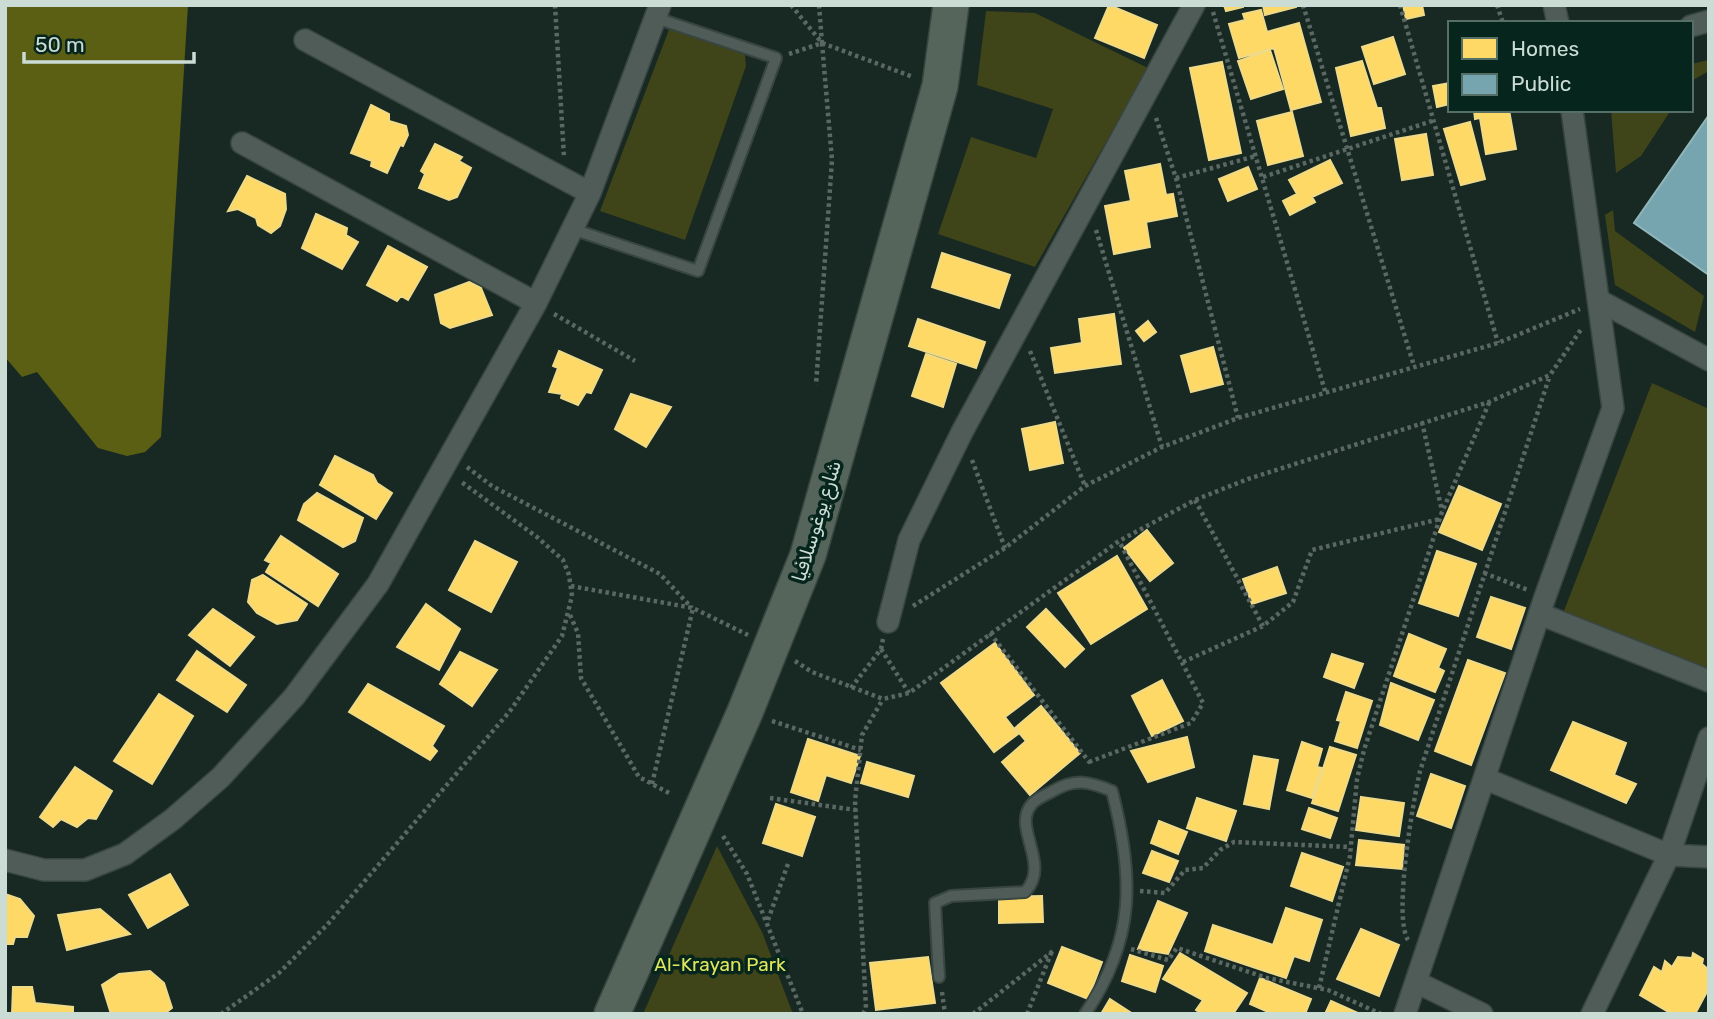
<svg xmlns="http://www.w3.org/2000/svg" width="1714" height="1019" viewBox="0 0 1714 1019" font-family="Rubik,'Noto Naskh Arabic',sans-serif">
<style>
.green{fill:#404419}
.forest{fill:#5b5f14}
.homes{fill:#ffd966;stroke:#efda87;stroke-width:2}
.public{fill:#76a5af;stroke:#90b6ba;stroke-width:2}
.lines{fill:none;stroke-linecap:round;stroke-linejoin:round}
.service-casing{stroke:#384541;stroke-width:14}
.minor-casing{stroke:#384541;stroke-width:24}
.primary-casing{stroke:#384541;stroke-width:38}
.path{stroke:#5b6763;stroke-width:4.5;stroke-dasharray:3.5 3.5;stroke-linecap:butt}
.service{stroke:#4f5c58;stroke-width:10}
.minor{stroke:#4f5c58;stroke-width:21}
.primary{stroke:#56655b;stroke-width:35}
.labels{text-anchor:middle;stroke-width:7;stroke-linejoin:round;paint-order:stroke}
.street-label{font-size:19px;fill:#cbdcd5;stroke:#06261d}
.park-label{font-size:19px;fill:#e0e75d;stroke:#06261d}
</style>
<rect width="100%" height="100%" fill="#182923"/>
<path class="green" d="M986,11L1035,13L1148,68L1035,267L938,234L971,137L1036,158L1053,109L977,85Z
M670,27L745,55L746,66L685,240L600,211Z
M1709,60V71L1691,81V64Z
M1611,110H1671L1641,156L1616,173Z
M1613,210L1615,231L1704,296L1695,332L1615,285L1605,215Z
M1652,383L1709,409V679L1562,616Z
M717,846L762,932L793,1014H643Z"/>
<path class="forest" d="M5,5H188L161,437L145,452L127,456L98,448L37,372L22,377L5,357Z"/>
<path class="homes" d="M1109,5L1157,25L1144,58L1095,38Z
M1224,5H1243V7L1226,11Z
M1263,5H1296V7L1265,15Z
M1403,5H1422L1424,15L1406,19Z
M1261,10L1267,32L1299,23L1321,102L1291,110L1274,48L1239,58L1229,24L1245,20L1243,14Z
M1393,37L1405,74L1374,84L1362,47Z
M1270,50L1283,89L1251,99L1238,61Z
M1362,61L1377,108H1381L1385,128L1351,136L1336,68Z
M1222,62L1241,153L1209,160L1190,68Z
M1450,83V104L1437,107L1433,86Z
M371,105L389,114V121L406,126L408,135L403,146L400,145L387,173L371,166L372,161L351,153Z
M1474,110H1509L1516,149L1486,154L1480,118L1475,119Z
M1292,112L1303,156L1268,165L1257,121Z
M1470,122L1485,179L1461,185L1444,129Z
M1426,134L1433,175L1402,180L1395,139Z
M435,144L462,157L459,161L471,168L457,197L449,200L419,188L425,174L421,171Z
M1330,160L1342,183L1312,197L1315,202L1290,215L1283,201L1297,194L1289,180Z
M1160,164L1166,195L1173,194L1177,216L1146,222L1150,247L1114,254L1105,206L1131,201L1125,171Z
M1248,167L1257,189L1228,201L1219,179Z
M247,176L285,194L286,209L280,226L271,233L258,225L256,218L238,209L228,211Z
M316,214L347,228L346,235L358,242L342,269L302,248Z
M388,246L427,267L408,300L401,296L397,301L367,285Z
M942,253L1010,275L999,308L932,287Z
M469,282L481,288L492,315L450,328L441,323L435,295Z
M1114,314L1121,364L1055,373L1051,348L1082,343L1079,319Z
M918,319L985,342L976,368L909,346Z
M1148,321L1156,332L1144,341L1136,331Z
M1213,347L1223,384L1191,392L1181,356Z
M559,351L602,370L591,393L586,392L578,405L561,398L562,394L549,392L558,368L553,366Z
M926,354L956,364L943,407L912,396Z
M631,394L671,407L646,447L615,429Z
M1055,422L1063,463L1030,470L1022,429Z
M335,456L373,475L377,483L392,493L376,519L320,485Z
M1459,486L1501,504L1482,550L1439,532Z
M317,493L363,518L355,541L343,547L298,520L304,504Z
M1147,530L1173,563L1150,581L1124,548Z
M281,536L338,574L318,606L266,572L271,563L265,560Z
M475,541L517,562L491,612L449,590Z
M1437,551L1476,564L1458,616L1419,603Z
M1117,556L1147,609L1091,644L1058,593Z
M1277,567L1286,593L1252,604L1243,579Z
M263,575L307,604L297,620L277,624L257,613L248,602L252,580Z
M1491,597L1525,608L1511,649L1477,637Z
M426,604L460,629L439,670L397,647Z
M213,609L254,637L230,666L189,635Z
M1046,609L1084,649L1065,667L1027,627Z
M1409,634L1446,649L1438,668L1444,671L1435,692L1394,676Z
M995,643L1034,695L1005,717L1018,734L994,752L941,683Z
M197,651L246,685L227,712L177,680Z
M460,652L497,670L472,706L440,684Z
M1332,654L1363,664L1354,688L1324,677Z
M1468,660L1505,673L1471,765L1435,751Z
M1162,680L1183,721L1152,736L1132,696Z
M1391,683L1434,700L1418,740L1380,725Z
M368,684L444,726L432,746L437,751L430,760L349,712Z
M1346,692L1372,701L1357,748L1335,741L1341,721L1337,720Z
M159,694L193,716L152,784L114,761Z
M1041,706L1080,753L1030,795L1002,762L1026,741L1015,728Z
M1573,722L1626,743L1614,775L1636,784L1626,803L1551,770Z
M1187,737L1194,767L1148,782L1131,751Z
M808,739L860,756L851,783L826,775L818,801L791,792Z
M1302,742L1322,749L1317,767L1322,768L1312,798L1287,790Z
M1330,747L1356,755L1338,811L1312,803Z
M1254,756L1278,760L1269,809L1244,804Z
M867,762L914,776L908,797L861,783Z
M75,767L112,791L96,819L88,818L77,827L61,819L53,827L40,817Z
M1431,774L1465,786L1451,828L1417,816Z
M1361,797L1404,803L1399,836L1356,830Z
M1197,798L1236,811L1226,841L1187,828Z
M776,804L815,817L802,856L763,843Z
M1309,808L1337,818L1330,838L1302,829Z
M1159,821L1187,832L1178,854L1151,843Z
M1359,840L1404,845L1402,869L1356,865Z
M1152,851L1178,861L1169,882L1143,873Z
M1302,853L1343,867L1332,901L1291,886Z
M170,874L188,905L148,928L129,895Z
M5,894L20,899L34,916L27,937H15L13,944H5Z
M1042,896L1043,922L999,923V897Z
M1158,901L1187,913L1168,954L1138,949Z
M1286,908L1322,920L1309,961L1294,956L1286,978L1205,951L1213,925L1273,945Z
M100,909L130,934L67,950L58,915Z
M1361,929L1399,945L1379,996L1337,979Z
M1062,947L1102,962L1088,999L1048,983Z
M1180,953L1247,993L1233,1014H1202L1196,1010L1203,1000L1163,979Z
M1693,953L1703,959L1702,964L1709,970V988L1695,1014H1672L1640,995L1654,967L1662,972L1665,961L1672,967L1678,957L1692,958Z
M1130,955L1163,966L1155,992L1122,981Z
M928,957L935,1003L876,1010L870,963Z
M150,971L164,983L172,1008L164,1014H111L102,985L119,974Z
M1260,978L1311,999L1305,1014H1273L1250,1004Z
M13,987H32L35,1003L73,1007V1014H12Z
M1110,999L1133,1014H1101Z
M1331,1001L1360,1014H1325Z"/>
<path class="public" d="M1709,115V275L1634,223Z"/>
<g class="lines">
<defs>
<path id="service" d="M572,229L698,271L776,58L656,18
M939,977L935,903L951,896L1025,892C1052,864 1011,827 1032,804C1036,799 1045,795 1051,792C1074,778 1088,781 1112,791C1134,876 1136,939 1085,1014"/>
<path id="minor" d="M1554,5L1558,23
M1691,26L1709,21
M305,40L590,193
M242,143L536,303
M1600,301L1709,360
M1540,614L1709,681
M888,622L909,540L962,432L1194,5
M1486,779L1669,855L1709,857
M5,860L44,870H85L125,854L173,819L221,777L294,697L378,584L536,303L590,193L660,5
M1416,982L1482,1014
M1405,1014L1545,597L1613,408L1572,110
M1592,1014L1669,855L1709,738"/>
<path id="primary" d="M612,1014L745,712L808,555L940,86L951,5"/>
</defs>
<use href="#service" class="service-casing"/>
<use href="#minor" class="minor-casing"/>
<use href="#primary" class="primary-casing"/>
<path class="path" d="M555,5L564,157
M791,5L822,43L832,160L816,385
M819,5L822,43
M1303,5L1414,366
M1400,5L1498,343
M1497,5L1503,23
M1213,12L1325,391
M789,54L822,43L913,77
M1156,118L1176,178L1238,418
M1263,177L1432,121
M1176,178L1256,156
M1096,230L1162,447
M554,314L635,361
M1030,351L1085,486
M1422,422L1442,511
M972,460L1005,548
M467,467L492,486L660,574L692,608
M1195,500L1263,626
M1484,573L1528,590
M571,586L693,608L748,635
M913,606L1005,548L1085,486L1162,447L1238,418L1498,343L1580,309
M570,615L578,633L581,678L639,777L669,793
M990,633L1090,763
M881,649L909,693
M795,661L812,672L883,699L909,693L1119,541L1195,500L1248,479L1489,402L1550,375L1582,328
M1183,662L1263,626L1293,602L1312,550L1440,519
M851,688L881,649L883,639
M772,721L861,750
M1089,762L1191,723L1203,703L1119,541
M652,784L693,608
M770,798L856,810
M723,836L747,874L803,1014
M1140,891L1165,893L1185,870L1203,868L1220,850L1234,842L1350,847
M768,920L789,861
M1408,940C1393,916 1413,802 1420,771L1550,375
M1131,949L1168,960L1177,948L1267,978L1328,990L1381,1014
M1319,988L1350,856L1357,779L1364,750L1442,512L1489,403
M942,992L945,1014
M221,1014L279,973L327,925L510,711L562,636L572,596L569,575L563,560L537,537L460,481
M863,1014L866,1008L855,801L862,735L883,699
M973,1014L1053,951
M1027,1014L1052,951"/>
<use href="#service" class="service"/>
<use href="#minor" class="minor"/>
<use href="#primary" class="primary"/>
</g>
<g class="labels">
<g class="street-label">
<text transform="translate(816 521) rotate(-73)" y="7">شارع يوغوسلافيا</text>
</g>
<g class="park-label">
<text x="720" y="971">Al-Krayan Park</text>
</g>
</g>
<rect width="1714" height="1019" fill="none" stroke="#cbdcd5" stroke-width="14"/>
<rect x="1448" y="21" width="245" height="91" fill="#06261d" stroke="#556f67" stroke-width="2"/>
<rect x="1462" y="38" width="35" height="21" fill="#ffd966" stroke="#556f67" stroke-width="2"/>
<text x="1511" y="56" font-size="21" fill="#cbdcd5">Homes</text>
<rect x="1462" y="74" width="35" height="21" fill="#76a5af" stroke="#556f67" stroke-width="2"/>
<text x="1511" y="91" font-size="21" fill="#cbdcd5">Public</text>
<path d="M24 52v10h170v-10" fill="none" stroke="#cbdcd5" stroke-width="3.5"/>
<text x="35" y="52" font-size="21" fill="#cbdcd5" stroke="#06261d" stroke-width="5" paint-order="stroke">50 m</text>
</svg>
